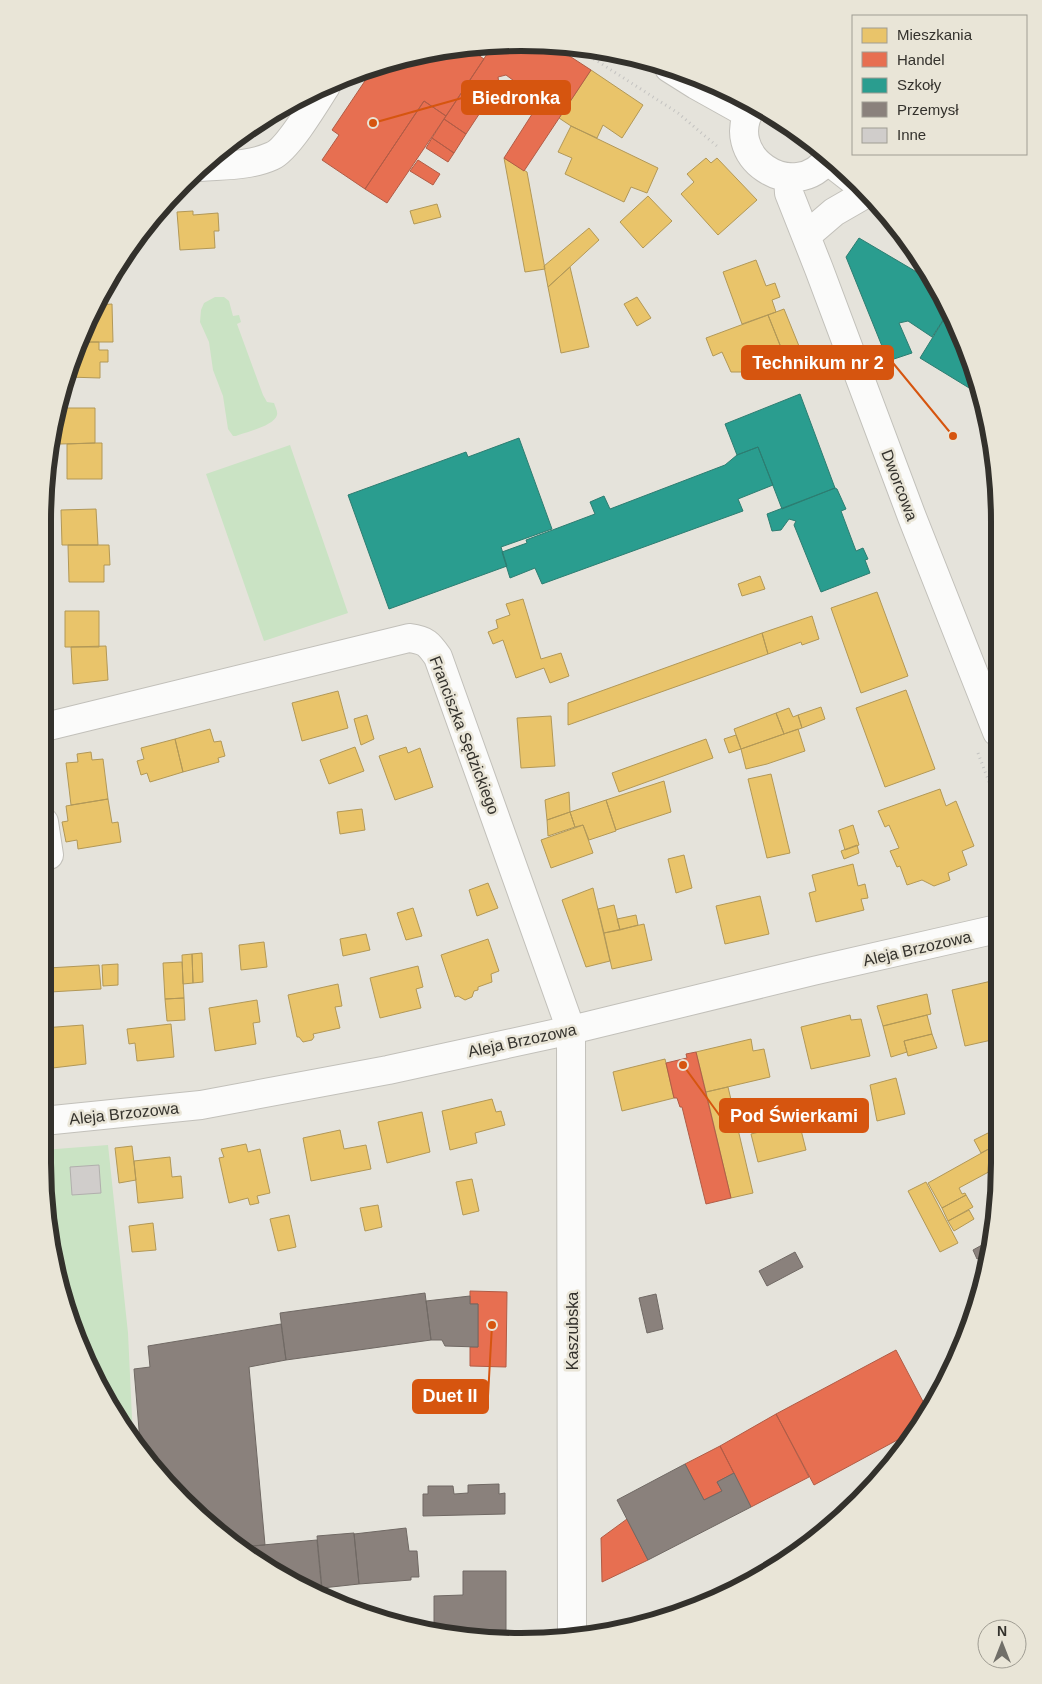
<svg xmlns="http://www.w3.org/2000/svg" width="1042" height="1684" viewBox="0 0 1042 1684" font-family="Helvetica,sans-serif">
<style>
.green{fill:#cae3c4}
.homes{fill:#e9c46a;stroke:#b29857}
.shops{fill:#e76f51;stroke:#b15c46}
.schools{fill:#2a9d8f;stroke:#2d7d71}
.industry{fill:#8a817c;stroke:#706964}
.building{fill:#d0cdcb;stroke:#b1afad}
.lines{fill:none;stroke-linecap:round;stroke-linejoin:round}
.minor-casing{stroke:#c2c0ba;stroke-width:30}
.path{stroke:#c4c3c1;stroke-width:3;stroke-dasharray:1 4;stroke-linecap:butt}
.minor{stroke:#fbfbfa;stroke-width:28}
.labels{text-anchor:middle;stroke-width:5;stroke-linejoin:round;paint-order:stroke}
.street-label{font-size:16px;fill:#33312c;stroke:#e9e5d7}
.rim{fill:none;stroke:#33312c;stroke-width:6}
.leader{fill:none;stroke:#d6550f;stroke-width:2}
.callout-dot{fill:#d6550f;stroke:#e9e5d7;stroke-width:2}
.callout{fill:#d6550f;stroke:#d6550f;stroke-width:2}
.callout-label{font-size:18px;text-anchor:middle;font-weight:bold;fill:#fff}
</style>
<rect width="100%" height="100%" fill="#e5e3db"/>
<path class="green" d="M215,297H224L229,301L233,316L239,315L241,322L237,324L263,395L267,402L274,403C275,407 278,411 277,415C274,426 246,432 236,436H233L228,429L223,396L213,370L209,342L200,322L201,310L204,303Z
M290,445L348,613L264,641L206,474Z
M108,1145L128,1333L133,1439L68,1317L43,1163V1150Z"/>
<path class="homes" d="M591,70L643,105L622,138L603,125L597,138L571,126L559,118Z
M571,126L658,168L647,193L631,187L624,202L565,174L572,158L558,152Z
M504,158L527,172L545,269L525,272Z
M706,158L711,163L717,158L757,200L718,235L681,194L694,182L687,174Z
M648,196L672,221L643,248L620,222Z
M437,204L441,217L414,224L410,211Z
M193,211V215L218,213L219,231H214L215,248L180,250L177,212Z
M589,228L599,240L548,287L544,266Z
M756,260L766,286L775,283L780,297L772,300L776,312L742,324L723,272Z
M570,267L589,347L561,353L548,287Z
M637,297L651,318L637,326L624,304Z
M112,304L113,342H78L98,305Z
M784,309L801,351L785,358L768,315Z
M768,315L785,357L742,372H731L722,352L713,356L706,338Z
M78,342H99V350H108V362H100V378L68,377Z
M60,408H95V443L60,444Z
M95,443H102V479H67V444Z
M96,509L98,545H62L61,510Z
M68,545H109L110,565H104V582H69Z
M998,547V563L993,549Z
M760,576L765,589L742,596L738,584Z
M877,592L908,676L861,693L831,608Z
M523,599L541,659L561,653L569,676L550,683L544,668L516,678L503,640L493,644L488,632L498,628L496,620L510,615L506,604Z
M65,611H99V647H65Z
M812,616L819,639L802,645L801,642L768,654L762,633Z
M762,633L768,654L568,725V703Z
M106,646L108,680L73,684L71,647Z
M906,690L935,769L885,787L856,708Z
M338,691L348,728L302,741L292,703Z
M821,707L825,719L802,728L798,715Z
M789,708L793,717L798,715L802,728L784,734L776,713Z
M776,713L784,734L741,749L734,729Z
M367,715L374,739L361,745L354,719Z
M551,716L555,766L521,768L517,718Z
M210,729L214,742L221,741L225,756L218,758L219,762L183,772L175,739Z
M798,729L805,751L767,764L746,769L741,749Z
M736,735L741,749L729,753L724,739Z
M175,739L183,772L150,782L147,773L141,775L137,761L144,759L141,748Z
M706,739L713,758L619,792L612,773Z
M355,747L364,771L329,784L320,760Z
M406,747L408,753L420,748L433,787L395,800L379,756Z
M91,752L92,760L103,759L108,799L71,805L66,763L78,762L77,754Z
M771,774L790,853L767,858L748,779Z
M664,781L671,812L616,830L606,800Z
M940,789L946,806L956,801L974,846L962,851L967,865L948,873L950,880L934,886L922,880L907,885L900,866L897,867L890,851L899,848L889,825L885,827L878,811Z
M569,792L570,812L547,820L545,800Z
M108,799L112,823L118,822L121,842L78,849L77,840L66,842L62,822L68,821L66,806Z
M606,800L616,831L589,840L583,825L575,827L570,812Z
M362,809L365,830L340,834L337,812Z
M570,812L575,827L548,836L547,820Z
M583,825L593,853L551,868L541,840Z
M853,825L859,845L845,850L839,830Z
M857,845L859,853L844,859L841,851Z
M684,855L692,888L676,893L668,859Z
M853,864L858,886L865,884L868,898L861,899L864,910L816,922L809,893L816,891L812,875Z
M488,883L498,908L477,916L469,890Z
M593,888L610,961L586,967L562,900Z
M760,896L769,934L725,944L716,906Z
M614,905L620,930L604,933L598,909Z
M413,908L422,936L406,940L397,913Z
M636,915L638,925L620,930L617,919Z
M644,924L652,960L612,969L604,933Z
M366,934L370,950L343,956L340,939Z
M488,939L499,971L491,974L492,982L478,987V990L474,991L472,997L465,1000L458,996L455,997L441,955Z
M264,942L267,967L241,970L239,945Z
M202,953L203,982L193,983L192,954Z
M192,954L193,983L183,984L182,955Z
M182,962L184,998L165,999L163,963Z
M118,964V985L103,986L102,965Z
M99,965L101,989L50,992L48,968Z
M418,966L423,987L416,989L421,1008L380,1018L370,978Z
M996,980V1039L965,1046L952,990Z
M338,984L342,1006L335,1007L340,1028L313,1034L314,1037L312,1040L303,1042L299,1037H297L288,995Z
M927,994L931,1014L883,1026L877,1006Z
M184,998L185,1020L167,1021L165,999Z
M257,1000L260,1022L253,1023L256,1044L215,1051L209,1008Z
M850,1015L851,1020L861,1019L870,1056L811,1069L801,1027Z
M927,1015L932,1034L904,1041L907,1052L891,1057L883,1026Z
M171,1024L174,1057L137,1061L135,1043L129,1044L127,1029Z
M83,1025L86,1064L44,1069L43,1028Z
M932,1034L937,1048L908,1056L904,1041Z
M751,1039L753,1051L764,1049L770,1077L706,1092L696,1052Z
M665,1059L674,1098L622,1111L613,1072Z
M896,1078L905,1114L877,1121L870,1085Z
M728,1087L753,1193L731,1198L706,1092Z
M492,1099L496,1112L501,1111L505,1125L475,1133L477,1143L450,1150L442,1111Z
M422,1112L430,1152L387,1163L378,1122Z
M799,1122L806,1150L758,1162L751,1134Z
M996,1129V1145L981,1153L974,1140Z
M340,1130L344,1149L366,1145L371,1169L311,1181L303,1138Z
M246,1144L248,1152L260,1149L270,1193L257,1196L259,1203L250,1205L248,1198L229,1203L219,1158L224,1157L221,1149Z
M996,1145V1168L959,1188L962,1194L965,1193L966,1195L942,1208L928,1183Z
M132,1146L136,1180L119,1183L115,1148Z
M170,1157L172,1177L181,1176L183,1198L138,1203L134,1161Z
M472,1179L479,1211L463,1215L456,1182Z
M926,1182L958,1243L940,1252L908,1191Z
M966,1195L973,1207L948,1221L942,1208Z
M378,1205L382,1227L365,1231L360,1208Z
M969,1210L974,1219L954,1231L948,1221Z
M289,1215L296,1247L278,1251L270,1219Z
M153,1223L156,1250L132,1252L129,1226Z"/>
<path class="shops" d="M551,44L591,70L524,171L504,158L536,108H540L538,103L540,100L506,75L498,77L499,84L466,134L444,119L493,45Z
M465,46L484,59L446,116L424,101L365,189L322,160L339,135L332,130L375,66L458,47Z
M424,101L446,116L387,203L365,189Z
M444,119L466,134L454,153L432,138Z
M432,138L454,153L448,162L426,148Z
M418,160L440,174L433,185L410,171Z
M696,1052L731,1198L706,1204L682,1107H680L677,1098H674L666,1063L687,1058L686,1054Z
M470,1291L507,1292L506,1367L470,1366V1347H478V1304H470Z
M896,1350L927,1409L914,1431L814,1485L776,1414Z
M776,1414L809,1477L751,1507L720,1446Z
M720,1446L734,1473L717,1482L722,1491L704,1500L685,1464Z
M627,1519L648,1560L602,1582L601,1538Z"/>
<path class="schools" d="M859,238L937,284L949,311L932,337L908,321L899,323L912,353L888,361L846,257Z
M949,311L974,367L979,394L920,358Z
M800,394L835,488L782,509L758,447L737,455L725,424Z
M519,438L552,529L501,547L507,566L389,609L348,495L466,452L468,457Z
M758,447L773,485L738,499L743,511L542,584L535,568L510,578L502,552L527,543L526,540L595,514L590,502L604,496L610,509L725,465L737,455Z
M835,488L837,489L846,509L841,511L856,551L863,548L868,559L865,560L870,573L821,592L794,525L796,521L789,519L781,530L772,531L767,514Z"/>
<path class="industry" d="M991,1240L986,1259L984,1255L977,1259L973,1250Z
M795,1252L803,1267L767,1286L759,1271Z
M425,1293L431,1340L286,1360L280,1313Z
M656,1294L663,1329L647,1333L639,1298Z
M470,1296V1304H478V1347L445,1346L442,1340H431L426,1301Z
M281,1324L286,1360L249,1367L265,1545L241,1547L141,1454L134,1369L150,1367L148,1346Z
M685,1464L704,1500L722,1491L717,1482L734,1473L751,1507L648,1560L617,1500Z
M499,1484V1494L505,1493V1514L423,1516V1494H428V1486H453L454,1494L468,1493V1485Z
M406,1528L409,1551H417L419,1577H411V1580L359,1584L354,1534Z
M354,1533L359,1584L322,1588L317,1536Z
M317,1540L322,1593L255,1561L241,1547Z
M463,1571H506V1639L434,1627V1596L463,1595Z"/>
<path class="building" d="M99,1165L101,1193L72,1195L70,1167Z"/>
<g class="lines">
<defs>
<path id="minor" d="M669,68L696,85L748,114
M753,105C718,155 795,207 829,157
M827,160L863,188
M200,167C224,165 250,166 272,156C287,150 316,102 326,86
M788,177L789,193L819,269L912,517L997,732
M806,236L834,212L867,193
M45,727L409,638C426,640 429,644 438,657L571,1030L572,1633
M44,822L49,855
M43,1121L201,1105L388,1070L571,1030L813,971L997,929"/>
</defs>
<use href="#minor" class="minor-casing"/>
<path class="path" d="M577,48L678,113L718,147
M978,753L997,803"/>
<use href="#minor" class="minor"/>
</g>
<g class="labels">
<g class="street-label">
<text transform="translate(900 485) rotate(69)" y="6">Dworcowa</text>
<text transform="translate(465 735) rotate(69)" y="6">Franciszka Sędzickiego</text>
<text transform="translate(917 948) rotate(-13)" y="6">Aleja Brzozowa</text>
<text transform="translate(522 1040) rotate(-12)" y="6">Aleja Brzozowa</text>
<text transform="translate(124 1113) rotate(-6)" y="6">Aleja Brzozowa</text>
<text transform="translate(572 1331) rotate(-90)" y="6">Kaszubska</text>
</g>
</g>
<path d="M0 0H1042V1684H0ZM521 51H521A470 470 0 0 1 991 521V1163A470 470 0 0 1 521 1633H521A470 470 0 0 1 51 1163V521A470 470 0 0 1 521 51Z" fill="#e9e5d7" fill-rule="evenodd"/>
<path class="rim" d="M521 51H521A470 470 0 0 1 991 521V1163A470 470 0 0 1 521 1633H521A470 470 0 0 1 51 1163V521A470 470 0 0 1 521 51Z"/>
<path class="leader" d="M373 123L462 98M953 436L893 363M683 1065L720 1116M492 1325L488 1396"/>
<g class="callout-dot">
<circle cx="373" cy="123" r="5"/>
<circle cx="953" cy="436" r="5"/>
<circle cx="683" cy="1065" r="5"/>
<circle cx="492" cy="1325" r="5"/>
</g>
<g class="callout">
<rect x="462" y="81" width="108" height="33" rx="5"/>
<rect x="742" y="346" width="151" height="33" rx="5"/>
<rect x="720" y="1099" width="148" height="33" rx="5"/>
<rect x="413" y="1380" width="75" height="33" rx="5"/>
</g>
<g class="callout-label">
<text x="516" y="104">Biedronka</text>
<text x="818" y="369">Technikum nr 2</text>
<text x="794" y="1122">Pod Świerkami</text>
<text x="450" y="1402">Duet II</text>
</g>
<rect x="852" y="15" width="175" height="140" fill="#e9e5d7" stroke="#a09d93"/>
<rect x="862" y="28" width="25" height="15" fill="#e9c46a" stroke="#a09d93"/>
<text x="897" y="40" font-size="15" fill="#33312c">Mieszkania</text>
<rect x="862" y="52" width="25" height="15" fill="#e76f51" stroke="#a09d93"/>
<text x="897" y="65" font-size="15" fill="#33312c">Handel</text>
<rect x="862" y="78" width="25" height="15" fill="#2a9d8f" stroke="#a09d93"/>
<text x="897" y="90" font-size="15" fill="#33312c">Szkoły</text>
<rect x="862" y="102" width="25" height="15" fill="#8a817c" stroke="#a09d93"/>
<text x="897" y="115" font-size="15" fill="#33312c">Przemysł</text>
<rect x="862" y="128" width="25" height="15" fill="#d0cdcb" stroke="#a09d93"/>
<text x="897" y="140" font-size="15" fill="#33312c">Inne</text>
<g transform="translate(1002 1644)"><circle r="24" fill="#e9e5d7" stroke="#a09d93"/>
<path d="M0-4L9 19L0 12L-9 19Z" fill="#716f69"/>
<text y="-8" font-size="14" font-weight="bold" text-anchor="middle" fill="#33312c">N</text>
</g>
</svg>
